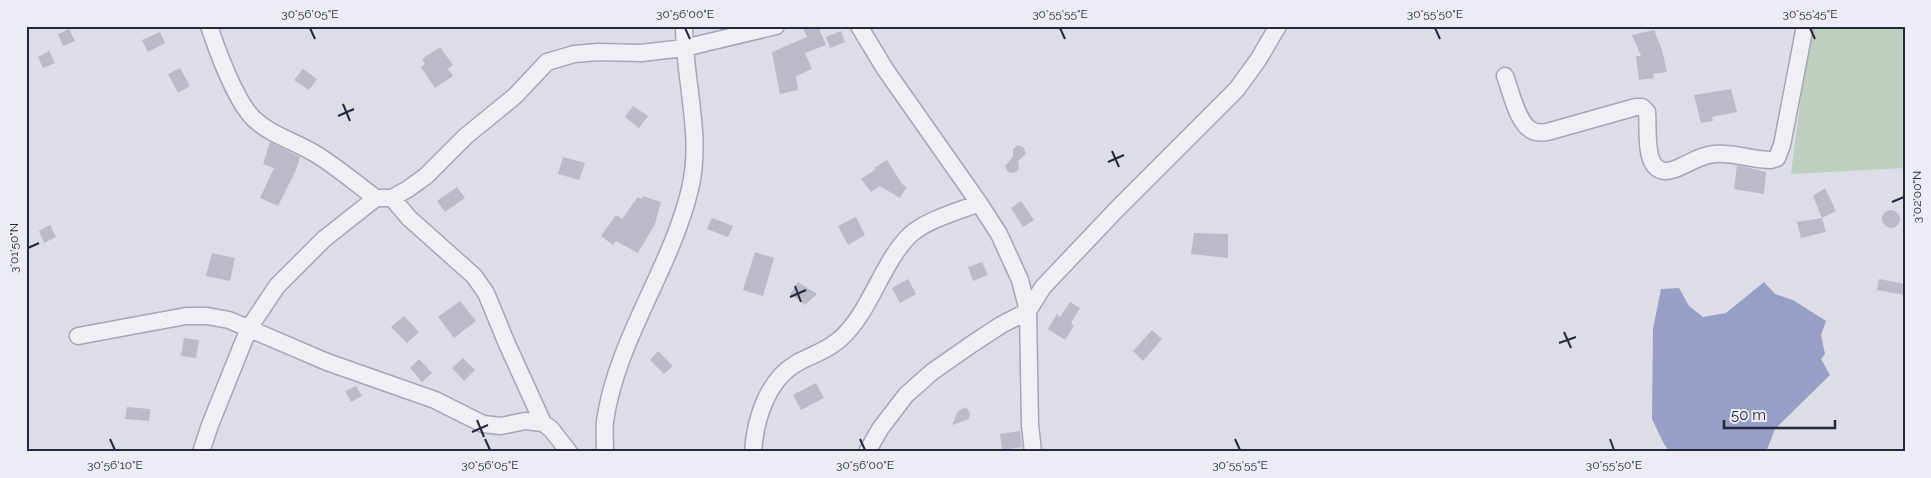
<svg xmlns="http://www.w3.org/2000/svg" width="1931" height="478" viewBox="0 0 1931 478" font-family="Raleway,sans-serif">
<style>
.green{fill:#bdd0bf}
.water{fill:#979fc6}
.building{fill:#babac9}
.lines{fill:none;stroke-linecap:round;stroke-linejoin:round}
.minor-casing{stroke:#a5a6b3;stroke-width:19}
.minor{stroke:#efeff5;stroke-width:16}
.ticks{fill:none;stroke:#26273c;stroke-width:2}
.neatline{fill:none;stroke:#26273c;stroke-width:2}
.ticks-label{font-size:12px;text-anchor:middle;fill:#26273c}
</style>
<rect width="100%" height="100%" fill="#dcdde6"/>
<path class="green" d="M1810,26H1905V168L1791,174Z"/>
<path class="water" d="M1764,282L1775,294L1793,300L1826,321L1821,335L1825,354L1821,359L1830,375L1775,429L1766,452H1670L1664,444L1652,419L1653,329L1661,289L1679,288L1689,306L1703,317L1726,313Z"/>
<path class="building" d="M802,26H818L826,45L805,53L812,69L796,76L798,90L780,94L772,52L807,37Z
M69,29L75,41L63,46L58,34Z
M1654,30L1662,50L1667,72L1653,74L1654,78L1639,80L1636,56H1641L1632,35Z
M841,31L845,42L830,48L826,37Z
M160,32L165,43L148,52L142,40Z
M440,47L453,65L448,69L453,76L435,88L421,67L425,64L422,59Z
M49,51L55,63L43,68L38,57Z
M180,68L190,86L178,93L168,74Z
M303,69L317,79L309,90L294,80Z
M1731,89L1737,112L1712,117L1713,121L1701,123L1694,95Z
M633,106L648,116L639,128L625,117Z
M270,142L300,157L296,170L278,206L260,198L274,168L263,164Z
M1018,145L1024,148L1026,154L1018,161L1019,168L1017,171L1013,173L1008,172L1005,166L1013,157V149Z
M563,157L585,163L579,180L558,174Z
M887,160L902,184L907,187L900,198L880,186L871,192L861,179L875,170L874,168Z
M1737,165L1766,172L1764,194L1734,189Z
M457,187L465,198L445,212L437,201Z
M1825,188L1836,211L1822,218L1813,196Z
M643,196L661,202L655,224L638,253L616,241L613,245L601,236L616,215L622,219L638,197L641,199Z
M1021,201L1034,220L1023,227L1011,208Z
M1882 219a9 9 0 1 1 18 0a9 9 0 1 1-18 0Z
M856,217L865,235L848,245L838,226Z
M712,218L733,226L728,237L707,229Z
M1822,218L1826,232L1801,238L1797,222Z
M50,225L56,237L44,243L39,231Z
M1194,233L1228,234V258L1191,254Z
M755,252L774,258L763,296L743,290Z
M212,253L235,258L230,281L206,276Z
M982,262L988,275L973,281L968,267Z
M908,279L916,294L900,303L892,288Z
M1879,279L1905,284V295L1877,290Z
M798,282L817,294L805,305L790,294Z
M460,301L476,321L454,338L438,317Z
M1070,302L1080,308L1071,323L1074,326L1065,340L1048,329L1057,314L1060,317Z
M404,316L419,332L407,343L391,327Z
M1152,330L1162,339L1143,361L1133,351Z
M184,338L199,340L196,358L181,356Z
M658,351L673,366L664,374L650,360Z
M463,358L475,370L464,381L452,368Z
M419,359L432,373L422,382L410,368Z
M816,383L824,398L801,410L793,395Z
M356,386L362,396L351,402L345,391Z
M127,407L150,409L149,421L125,419Z
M966,407L970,413L969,419L952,425L958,411Z
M1020,431L1022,447L1002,450L1000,434Z"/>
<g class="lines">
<defs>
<path id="minor" d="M209,26C217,50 236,102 254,119C271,135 294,141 314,153C336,166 355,183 376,198
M859,26L885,69L979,203L999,234L1020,280L1028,311L1030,425L1033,452
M1505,76C1511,91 1517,122 1531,130C1536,133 1541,133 1547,132L1636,107H1642L1647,112C1649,135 1641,187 1682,166C1693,161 1702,155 1714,154C1733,152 1752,160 1771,160L1777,158L1782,145L1805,26
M392,198L409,218L474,276L486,293L507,344L543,423
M78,336L186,316H207L229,320L327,362L435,400L483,424L501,426L525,421L543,423L551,429L569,452
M201,452L210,425L249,328L277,286L324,239L376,198H392L408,189L426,176L466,136L515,96L547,62L574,54L598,52L641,53L684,48L776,26
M605,452C605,442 604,431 605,421C617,339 671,269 690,189C703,136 684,80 684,26
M753,452C755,420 767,380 797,363C811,355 827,351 840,339C870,313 882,262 910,235C928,219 957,212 979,203
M867,452L880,429L906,395L932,372L972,344L1001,325L1028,311L1043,287L1118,208L1237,89L1258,60L1278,26"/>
</defs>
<use href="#minor" class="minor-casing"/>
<use href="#minor" class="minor"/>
</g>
<path class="ticks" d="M310,28L315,39M685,28L690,39M1060,28L1065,39M1435,28L1440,39M1810,28L1815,39M343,104L350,121M338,116L354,109M1112,151L1119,167M1108,162L1124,155M1892,202L1904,197M28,248L39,243M795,286L801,302M790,297L806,290M1564,332L1571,348M1559,343L1576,337M477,420L484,437M472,432L488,425M110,439L115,450M485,439L490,450M860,439L865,450M1235,439L1240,450M1610,439L1614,450"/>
<rect width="1931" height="478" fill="none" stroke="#ebecf4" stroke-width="55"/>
<path d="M1724 420v8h111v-8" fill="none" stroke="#26273c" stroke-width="2.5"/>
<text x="1731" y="420" font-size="15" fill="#26273c" stroke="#ebecf4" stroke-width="4" paint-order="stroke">50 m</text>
<rect x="28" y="28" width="1876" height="422" class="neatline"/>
<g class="ticks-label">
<text x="310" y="18">30°56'05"E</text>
<text x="685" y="18">30°56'00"E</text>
<text x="1060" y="18">30°55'55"E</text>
<text x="1435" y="18">30°55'50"E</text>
<text x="1810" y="18">30°55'45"E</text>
<text transform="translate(1917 197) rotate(-90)" y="4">3°02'00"N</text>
<text transform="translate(14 248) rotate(-90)" y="4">3°01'50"N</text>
<text x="115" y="469">30°56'10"E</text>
<text x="490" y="469">30°56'05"E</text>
<text x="865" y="469">30°56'00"E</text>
<text x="1240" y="469">30°55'55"E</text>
<text x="1614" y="469">30°55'50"E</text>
</g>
</svg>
